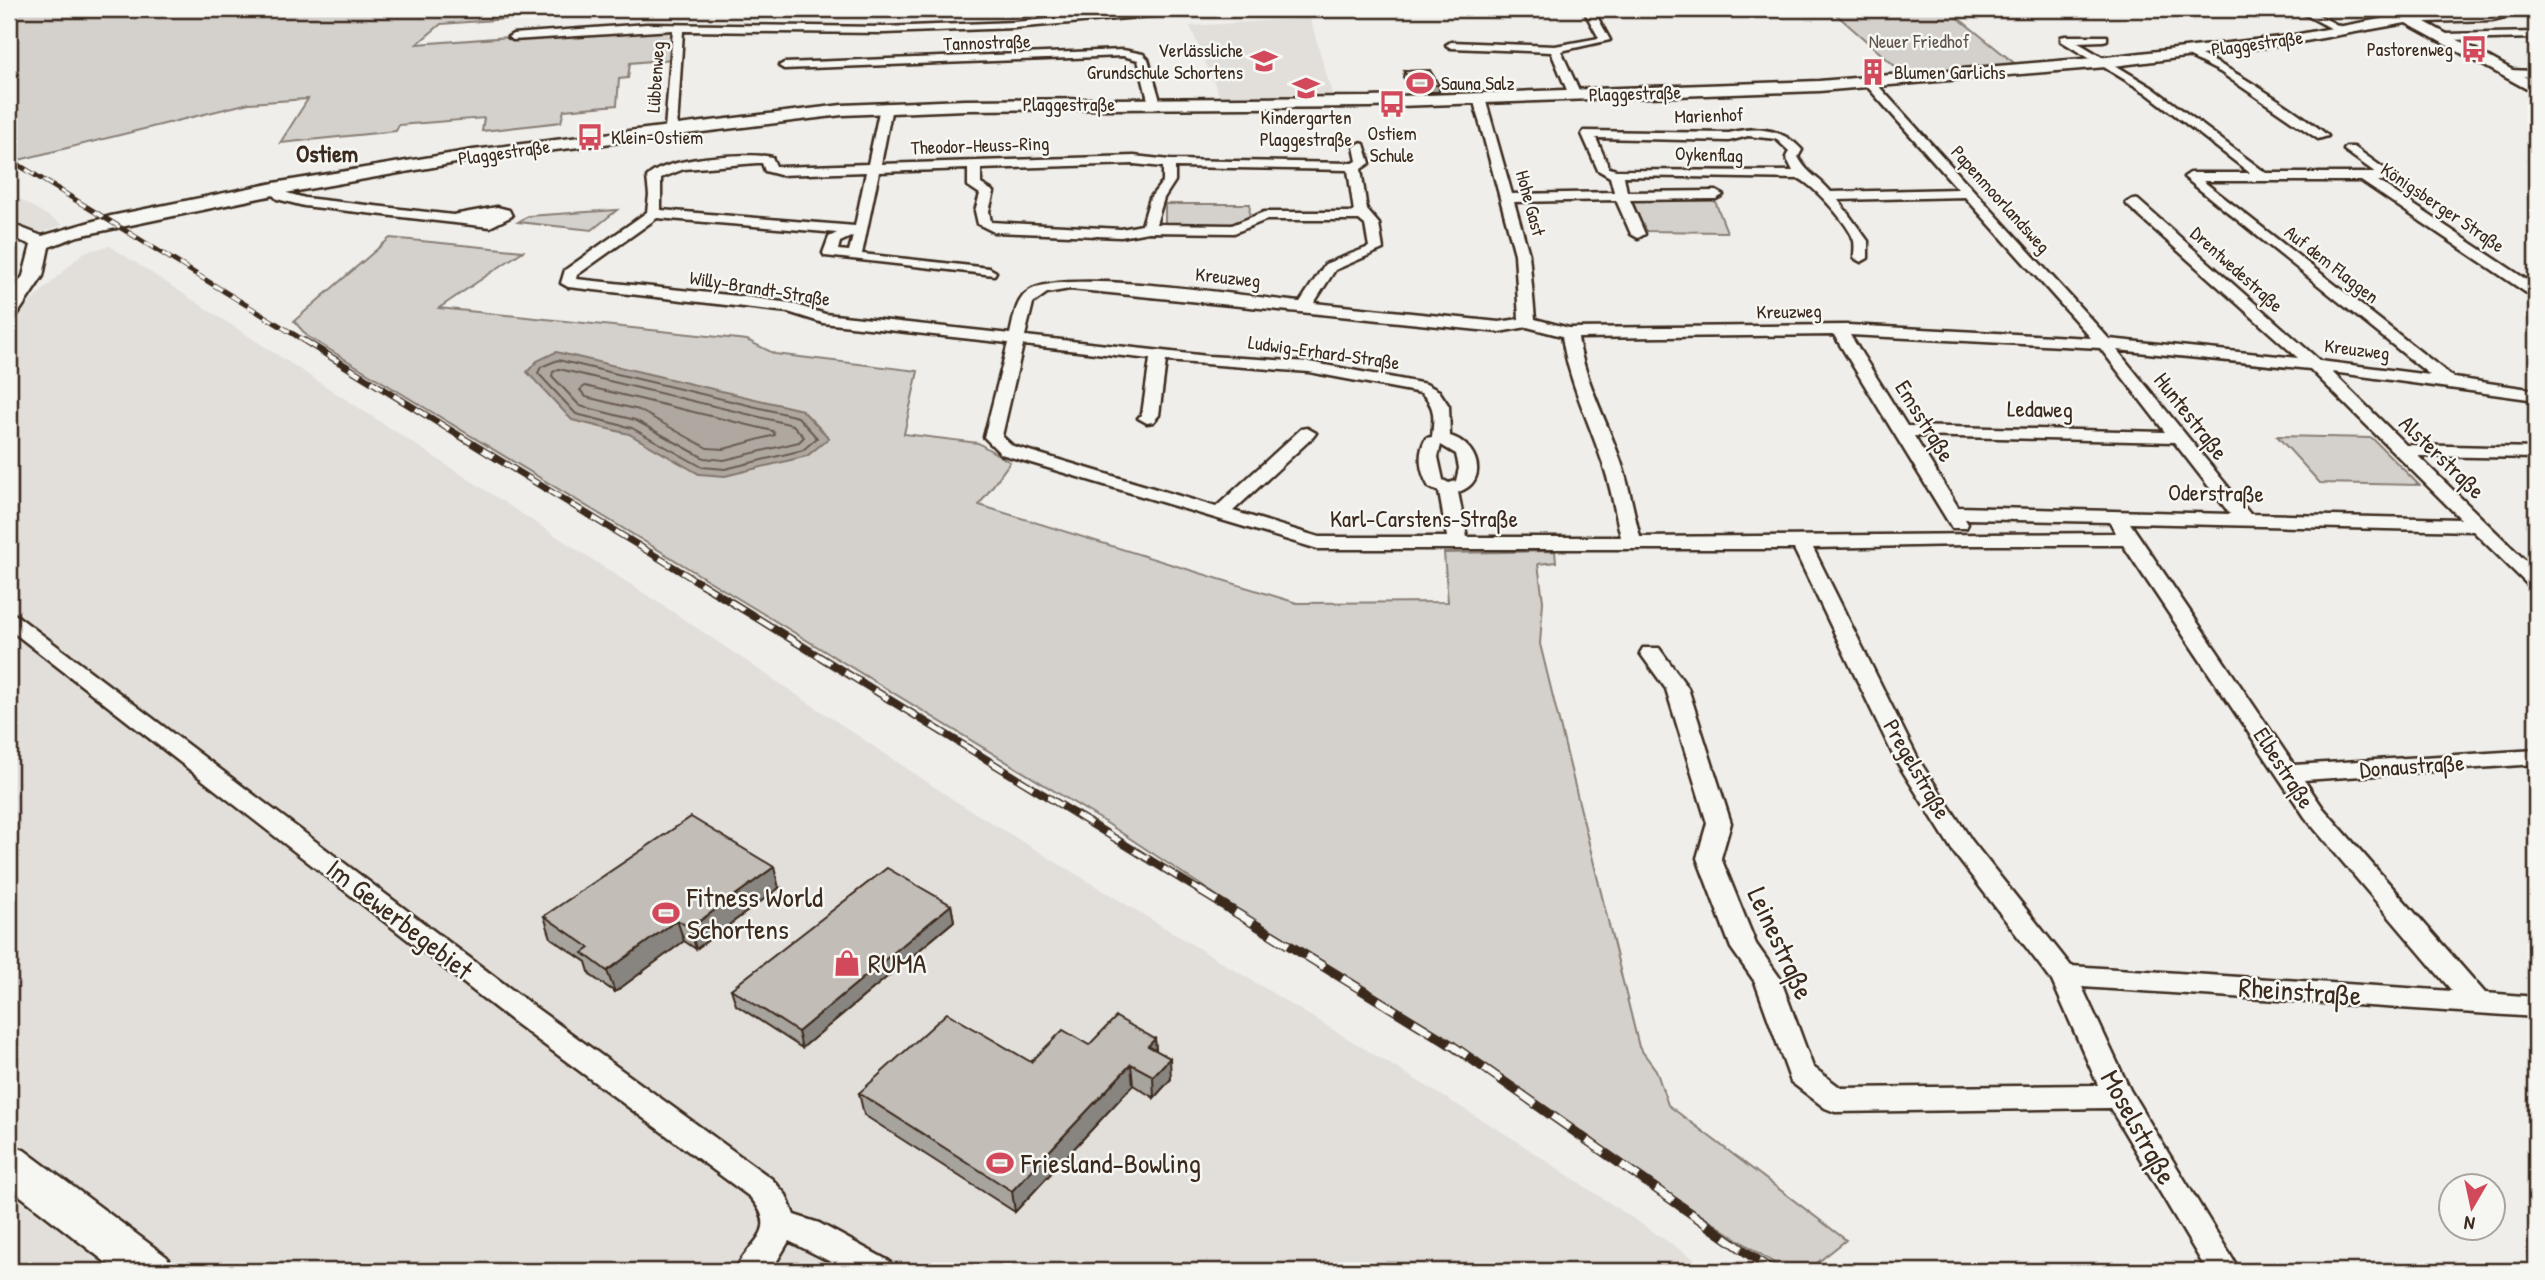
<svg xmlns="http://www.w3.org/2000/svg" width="2545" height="1280" viewBox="0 0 2545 1280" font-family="'Patrick Hand',sans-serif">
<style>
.built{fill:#e2dfdb}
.green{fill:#d4d1cc;stroke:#887e75;stroke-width:2}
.water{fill:#afa8a1;stroke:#81766d;stroke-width:2}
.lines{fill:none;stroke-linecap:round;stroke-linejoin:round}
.shore{stroke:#695c52;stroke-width:2}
.street-casing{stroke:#3b2a1e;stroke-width:5}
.secondary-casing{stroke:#3b2a1e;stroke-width:5}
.street{fill:#f6f6f2;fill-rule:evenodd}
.secondary{fill:#f6f6f2;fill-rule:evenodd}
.rail-far3-casing{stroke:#3b2a1e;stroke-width:5}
.rail-far2-casing{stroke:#3b2a1e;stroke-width:7}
.rail-far1-casing{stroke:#3b2a1e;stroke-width:8}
.rail-casing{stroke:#3b2a1e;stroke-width:10}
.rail-far3{stroke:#f6f6f2;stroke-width:3.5;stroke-dasharray:10;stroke-linecap:butt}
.rail-far2{stroke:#f6f6f2;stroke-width:4.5;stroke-dasharray:13;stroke-linecap:butt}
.rail-far1{stroke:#f6f6f2;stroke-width:5;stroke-dasharray:17;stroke-linecap:butt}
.rail{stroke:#f6f6f2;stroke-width:7;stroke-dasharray:21;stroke-linecap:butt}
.wall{fill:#a7a39d;stroke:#3b2a1e;stroke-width:2}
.shaded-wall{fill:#888480;stroke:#3b2a1e;stroke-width:2}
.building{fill:#c2bdb7;stroke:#3b2a1e;stroke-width:2}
.labels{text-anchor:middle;stroke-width:5;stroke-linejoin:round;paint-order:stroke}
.far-park-label{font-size:19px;fill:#61544a;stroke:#f6f6f2}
.far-street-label{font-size:19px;fill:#3b2a1e;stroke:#f6f6f2}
.far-poi-label{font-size:19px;fill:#3b2a1e;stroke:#f6f6f2;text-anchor:start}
.street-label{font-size:23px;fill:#3b2a1e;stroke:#f6f6f2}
.far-district-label{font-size:24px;font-weight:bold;fill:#3b2a1e;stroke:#f6f6f2}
.near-poi-label{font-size:28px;fill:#3b2a1e;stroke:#f6f6f2;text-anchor:start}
.near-street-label{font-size:28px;fill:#3b2a1e;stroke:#f6f6f2}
</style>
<rect width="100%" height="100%" fill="#efeeea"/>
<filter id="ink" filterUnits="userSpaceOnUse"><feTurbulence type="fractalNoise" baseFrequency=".0143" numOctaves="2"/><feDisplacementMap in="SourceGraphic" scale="14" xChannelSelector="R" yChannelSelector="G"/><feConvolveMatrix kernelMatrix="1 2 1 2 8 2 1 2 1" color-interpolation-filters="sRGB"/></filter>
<g filter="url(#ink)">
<path class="built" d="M1310,18L1333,97H1220L1190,26Z
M9,192L15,196L63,225L9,244Z
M110,246L676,614L957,802L1512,1138L1712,1271H9V329L28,304L84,252Z"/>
<path class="green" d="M9,9H392L394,12L453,9H590L587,13L441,24L417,44L629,28H673L672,59L630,63L628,78L619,79L617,105L564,110L561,122L482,131L484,118L399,125L396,131L280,143L308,99L249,103L19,160L9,153Z
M781,9H939L779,16Z
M1830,9H1947L2018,66L1905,75Z
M1713,196L1727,232L1645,231L1631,198Z
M1165,204H1250L1249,219L1233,224H1165Z
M617,210L592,230L518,222L528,216Z
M390,238L523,251L439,308L747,340L775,354L918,371L904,434L978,443L1010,462L979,505L1297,603L1448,602L1444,553L1555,551L1556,562L1538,564L1543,601L1540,644L1639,1047L1656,1070L1668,1105L1846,1240L1807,1271H1786L1102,820L307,336L294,321Z
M2277,436L2372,438L2419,485L2320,483Z"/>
<path class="water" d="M556,352L802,410L829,438L807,456L725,476L699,474L629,434L572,420L527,372L537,361Z"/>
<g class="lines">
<path class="shore" d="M558,360L798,417L817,438L803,450L725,469L702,467L632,428L576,414L538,373L541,367Z
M559,369L793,425L804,437L799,442L724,460L704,458L635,420L580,406L552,376L553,372Z
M585,386L773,431L775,435L724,449L707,448L639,410L586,397L580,390Z"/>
<defs>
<path id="street" d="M1164,9H1200L1195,12L1014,28L884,33L683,31L677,129L671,133L665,129L673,30L513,40L508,37L513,34L647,24L884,27L1014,22Z
M1583,9H1593L1610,40L1561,51L1581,95L1579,97L1569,95L1551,52L1451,48L1446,45L1451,42L1555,46L1599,38Z
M2295,9H2307L2345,29L2336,31Z
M2536,32V38L2446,40L2441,37L2446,34Z
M2065,36H2107V40L2103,41L2077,42L2153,88L2266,173H2376L2344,150L2346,147H2354L2396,177L2390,181H2378L2536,286V297L2531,296L2361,181H2203L2454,378L2536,390V400L2332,372L2406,445L2536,448V458L2418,456L2536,571V588L2529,586L2473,531L2130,523L2294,765L2536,750V764L2304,780L2323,808L2485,993L2536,997V1017L2082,987L2130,1090L2240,1271H2207L2110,1108L1835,1112L1825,1108L1791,1082L1755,982L1731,948L1697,858L1707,823L1666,689L1640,653L1643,648H1659L1688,688L1731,823L1721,858L1756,944L1780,978L1813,1067L1841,1088L2098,1085L2052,981L1954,853L1895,759L1794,549H1318L1001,454L984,437L1008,343L823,323L788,312L568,287L561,283L565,270L647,212L649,195L647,177C665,157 746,152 772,157L776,166L781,167L868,164L880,107L886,103L892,107L881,164L1134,156L1170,160L1353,163L1357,161L1354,147L1360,143L1364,144L1370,163L1361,169L1367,210L1379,224L1383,249L1335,270L1314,303L1499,322L1519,319L1515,254L1473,98L1475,96L1485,98L1512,194L1614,192L1610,177L1598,170L1582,134L1584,131L1729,133C1756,126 1783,128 1802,150L1798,157C1809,176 1818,176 1831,192L1958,189L1865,84V80H1873L2109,339L2298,358L2128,206L2126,203L2133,199L2138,200L2320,361L2430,375L2184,177L2190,173H2250L2145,92L2061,41V37ZM1748,136L1776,139L1789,151L1786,157L1793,171L1616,170L1609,168L1596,138L1729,141ZM757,163H762L765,171L780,175L866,172L855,226L661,210V178L684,169ZM1134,164L1163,167V181L1150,198L1142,225L1121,229L991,222L989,211L994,192L981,184V169ZM1175,167L1348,170L1354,212H1264L1232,225L1156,224L1164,198L1175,181ZM968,169V186L980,194L975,211L978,224L994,232L1121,237L1148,232L1234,233L1266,220H1359L1365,225L1369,247L1325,264L1300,302C1249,297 1065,267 1029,291C1015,300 1014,319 1010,334L825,314L790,303L738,296L576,279L577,275L657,218L837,233L829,237L823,253L825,256L994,275L996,272L989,268L862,254L879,172ZM1624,176L1800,179C1815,187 1849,224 1854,241C1855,246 1854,253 1854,258L1861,262L1868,258V241L1838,200L1965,197L2091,338L1848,325L1569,328L1535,319L1529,254L1514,202L1616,200L1631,234L1638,238L1645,234L1630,200L1716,199L1723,195L1716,191L1627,192ZM853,236L849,251L838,250L840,242ZM1070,289L1499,332L1527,327L1562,336C1568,380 1589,421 1603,464C1611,487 1615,513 1621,537H1467L1458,492C1490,482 1478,444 1450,436L1449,406L1439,391L1426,384L1309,362L1208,356L1025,336L1033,303L1047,293ZM1834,335L1952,528H1966L1968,524L1965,519L2110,522L2116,533L1640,537C1634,514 1630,490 1623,468C1609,424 1585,383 1578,338ZM1850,335L2100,348L2165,432L1907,426ZM1023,345L1150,359L1142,414L1138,418L1147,423L1153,422L1159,415L1166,361L1309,372L1421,393C1436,406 1434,418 1432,437L1426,438C1417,454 1420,472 1429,487L1439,492L1447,537H1319L1233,511L1313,437L1316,433L1307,428L1301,429L1216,507L1013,446L1002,436ZM2117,350L2310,369L2461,519L2250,514ZM1914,436L2174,442L2230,514L1958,507ZM1441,445L1456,454L1459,468L1456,481L1449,483L1443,480L1438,457ZM1965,545H2123L2307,820L2452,991L2071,966L1972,841L1918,759L1813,548Z
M1123,50L1143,54L1148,59L1161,104L1159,106L1149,104L1138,60L1123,56L784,69L779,66L784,63Z
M2184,50C2203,48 2312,120 2328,136L2318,139L2220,72L2184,54Z
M2508,70L2536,71V77L2504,75V71Z
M274,185L287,193L305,198L453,215L497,207L509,210L512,216L490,227L304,206L277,199L267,189Z
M9,613L16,615L536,1008L772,1179L786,1195L794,1215L819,1223L889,1261L894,1271H849L789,1241L771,1271H735C748,1240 782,1233 750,1197L516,1024L9,629Z"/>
<path id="secondary" d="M2508,9L2536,10L2492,20L2425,22L2536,83V94L2406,23L2289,44L2106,67L1819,91L1370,107L965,110L842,115L473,160L274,195L78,236L49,247L43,276L17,315L9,316V295L23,276L31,245L9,236V223L42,236L111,216L274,183L473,150L842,105L965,100L1370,97L1819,81L2106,57L2289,36L2407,14L2492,12Z
M9,1145L24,1150L167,1257L174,1271H117L9,1187Z"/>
</defs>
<use href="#street" class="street-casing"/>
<use href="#secondary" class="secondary-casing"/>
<use href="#street" class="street"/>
<use href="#secondary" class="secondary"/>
<defs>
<path id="rail-far3" d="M9,159L308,343"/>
<path id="rail-far2" d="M305,341L703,585"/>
<path id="rail-far1" d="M700,583L1202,892"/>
<path id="rail" d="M1199,890L1453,1046L1773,1271"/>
</defs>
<use href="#rail-far3" class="rail-far3-casing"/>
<use href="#rail-far2" class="rail-far2-casing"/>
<use href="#rail-far1" class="rail-far1-casing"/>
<use href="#rail" class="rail-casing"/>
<use href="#rail-far3" class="rail-far3"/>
<use href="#rail-far2" class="rail-far2"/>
<use href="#rail-far1" class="rail-far1"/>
<use href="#rail" class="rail"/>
</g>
<path class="wall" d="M1404,71L1439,85V92H1412L1403,77Z
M779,888L696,949L684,941L615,992L590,975L586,962L551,938L544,916Z
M951,905L954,921L802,1048L736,1005L731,989Z
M1155,1039L1156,1050L1171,1079L1154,1098L1133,1085L1015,1212L864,1115L859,1093Z"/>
<path class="shaded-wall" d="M774,867L779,888L696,949L690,928Z
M951,905L954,921L802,1048L798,1032Z
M677,920L684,941L615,992L607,971Z
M1155,1039L1157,1060L1148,1046Z
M1170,1058L1171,1079L1154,1098L1153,1076Z
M1131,1064L1133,1085L1015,1212L1012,1191Z"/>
<path class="building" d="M1430,70L1439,85L1412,86L1404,71Z
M691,817L774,867L690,928L677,920L607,971L583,953L590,948L544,916Z
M887,868L951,905L798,1032L731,989Z
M947,1013L1031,1062L1063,1030L1089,1045L1116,1017L1155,1039L1148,1046L1170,1058L1153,1076L1131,1064L1012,1191L859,1093Z"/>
</g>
<defs>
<symbol id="bus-bare" viewBox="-9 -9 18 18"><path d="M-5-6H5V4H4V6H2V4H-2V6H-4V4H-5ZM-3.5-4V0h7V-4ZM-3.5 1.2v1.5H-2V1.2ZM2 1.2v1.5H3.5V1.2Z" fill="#d1495b" stroke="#f6f6f2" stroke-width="2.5" paint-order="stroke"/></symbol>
<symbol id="school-bare" viewBox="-9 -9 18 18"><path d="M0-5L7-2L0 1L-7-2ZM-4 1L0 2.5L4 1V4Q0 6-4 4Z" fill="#d1495b" stroke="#f6f6f2" stroke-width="2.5" paint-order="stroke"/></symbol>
<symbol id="building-bare" viewBox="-9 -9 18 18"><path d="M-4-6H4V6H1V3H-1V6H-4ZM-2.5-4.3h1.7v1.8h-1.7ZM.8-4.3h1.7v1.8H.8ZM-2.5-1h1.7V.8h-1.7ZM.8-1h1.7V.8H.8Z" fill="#d1495b" stroke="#f6f6f2" stroke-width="2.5" paint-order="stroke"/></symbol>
<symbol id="stadium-bare" viewBox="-9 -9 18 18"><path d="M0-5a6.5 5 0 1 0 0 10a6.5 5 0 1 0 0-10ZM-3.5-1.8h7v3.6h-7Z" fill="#d1495b" stroke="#f6f6f2" stroke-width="2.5" paint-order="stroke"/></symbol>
<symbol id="shop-bare" viewBox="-9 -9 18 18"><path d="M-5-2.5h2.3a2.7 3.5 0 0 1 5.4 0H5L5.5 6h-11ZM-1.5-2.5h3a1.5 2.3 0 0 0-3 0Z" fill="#d1495b" stroke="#f6f6f2" stroke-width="2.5" paint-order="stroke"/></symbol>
</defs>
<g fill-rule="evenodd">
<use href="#bus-bare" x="2455" y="30" width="38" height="38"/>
<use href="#school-bare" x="1245" y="42" width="38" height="38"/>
<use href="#building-bare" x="1854" y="53" width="38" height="38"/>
<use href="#stadium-bare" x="1401" y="64" width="38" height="38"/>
<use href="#school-bare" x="1287" y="69" width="38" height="38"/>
<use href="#bus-bare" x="1373" y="85" width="38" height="38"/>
<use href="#bus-bare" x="571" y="118" width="38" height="38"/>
<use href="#stadium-bare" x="647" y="894" width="38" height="38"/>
<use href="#shop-bare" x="828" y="944" width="38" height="38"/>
<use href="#stadium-bare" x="981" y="1144" width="38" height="38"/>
</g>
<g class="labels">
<g class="far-park-label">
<text x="1919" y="48">Neuer Friedhof</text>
</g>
<g class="far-street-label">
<text transform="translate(987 42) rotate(-2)" y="7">Tannostraße</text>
<text transform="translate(2257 43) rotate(-8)" y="7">Plaggestraße</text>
<text transform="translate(655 77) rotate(-86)" y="7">Lübbenweg</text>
<text transform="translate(1635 93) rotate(-2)" y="7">Plaggestraße</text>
<text x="1069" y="111">Plaggestraße</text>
<text transform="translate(1709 115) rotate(-2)" y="7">Marienhof</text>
<text transform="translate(980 145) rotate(-2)" y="7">Theodor-Heuss-Ring</text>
<text transform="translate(504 152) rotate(-8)" y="7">Plaggestraße</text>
<text transform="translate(1709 154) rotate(2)" y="7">Oykenflag</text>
<text transform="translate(2001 199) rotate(48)" y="7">Papenmoorlandsweg</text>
<text transform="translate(1531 203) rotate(75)" y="7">Hohe Gast</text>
<text transform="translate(2443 207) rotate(34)" y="7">Königsberger Straße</text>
<text transform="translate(2332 264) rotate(38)" y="7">Auf dem Flaggen</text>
<text transform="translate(2237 269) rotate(42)" y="7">Drentwedestraße</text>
<text transform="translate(1228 277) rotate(6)" y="7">Kreuzweg</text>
<text transform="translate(760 288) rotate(9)" y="7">Willy-Brandt-Straße</text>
<text transform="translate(1789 311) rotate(-1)" y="7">Kreuzweg</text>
<text transform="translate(2357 349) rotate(7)" y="7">Kreuzweg</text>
<text transform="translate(1324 352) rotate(8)" y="7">Ludwig-Erhard-Straße</text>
</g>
<g class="far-poi-label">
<text x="2453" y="56" text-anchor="end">Pastorenweg</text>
<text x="1243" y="57" text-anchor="end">Verlässliche<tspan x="1243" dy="22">Grundschule Schortens</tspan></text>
<text x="1894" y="79">Blumen Garlichs</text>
<text x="1441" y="90">Sauna Salz</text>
<text x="1306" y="124" text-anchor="middle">Kindergarten<tspan x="1306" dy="22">Plaggestraße</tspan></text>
<text x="1392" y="140" text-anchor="middle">Ostiem<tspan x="1392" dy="22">Schule</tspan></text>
<text x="611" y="144">Klein-Ostiem</text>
</g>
<g class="street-label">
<text transform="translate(2040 409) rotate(1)" y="8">Ledaweg</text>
<text transform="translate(2191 416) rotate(52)" y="8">Huntestraße</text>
<text transform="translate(1925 421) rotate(58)" y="8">Emsstraße</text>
<text transform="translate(2442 457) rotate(44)" y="8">Alsterstraße</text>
<text transform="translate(2216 493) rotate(1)" y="8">Oderstraße</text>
<text x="1424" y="527">Karl-Carstens-Straße</text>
<text transform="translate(2412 766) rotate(-4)" y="8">Donaustraße</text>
<text transform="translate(2284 768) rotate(57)" y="8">Elbestraße</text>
<text transform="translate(1917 769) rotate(60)" y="8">Pregelstraße</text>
</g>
<g class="far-district-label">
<text x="327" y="162">Ostiem</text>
</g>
<g class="near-poi-label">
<text x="687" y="907">Fitness World<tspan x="687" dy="32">Schortens</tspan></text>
<text x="868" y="973">RUMA</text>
<text x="1021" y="1173">Friesland-Bowling</text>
</g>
<g class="near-street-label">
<text transform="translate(400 919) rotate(38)" y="10">Im Gewerbegebiet</text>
<text transform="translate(1781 943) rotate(65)" y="10">Leinestraße</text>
<text transform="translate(2300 991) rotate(4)" y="10">Rheinstraße</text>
<text transform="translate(2139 1127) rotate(61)" y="10">Moselstraße</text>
</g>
</g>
<rect width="2545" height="1280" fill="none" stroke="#f6f6f2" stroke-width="35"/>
<rect x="18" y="18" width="2510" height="1245" fill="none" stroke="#3b2a1e" stroke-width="2.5" filter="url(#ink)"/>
<g transform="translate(2472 1207) rotate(189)"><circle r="33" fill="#f6f6f2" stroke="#aba49d" stroke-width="2"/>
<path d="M0-5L12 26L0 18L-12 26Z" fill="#d1495b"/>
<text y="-10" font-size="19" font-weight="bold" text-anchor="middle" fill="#3b2a1e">N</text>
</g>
</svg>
